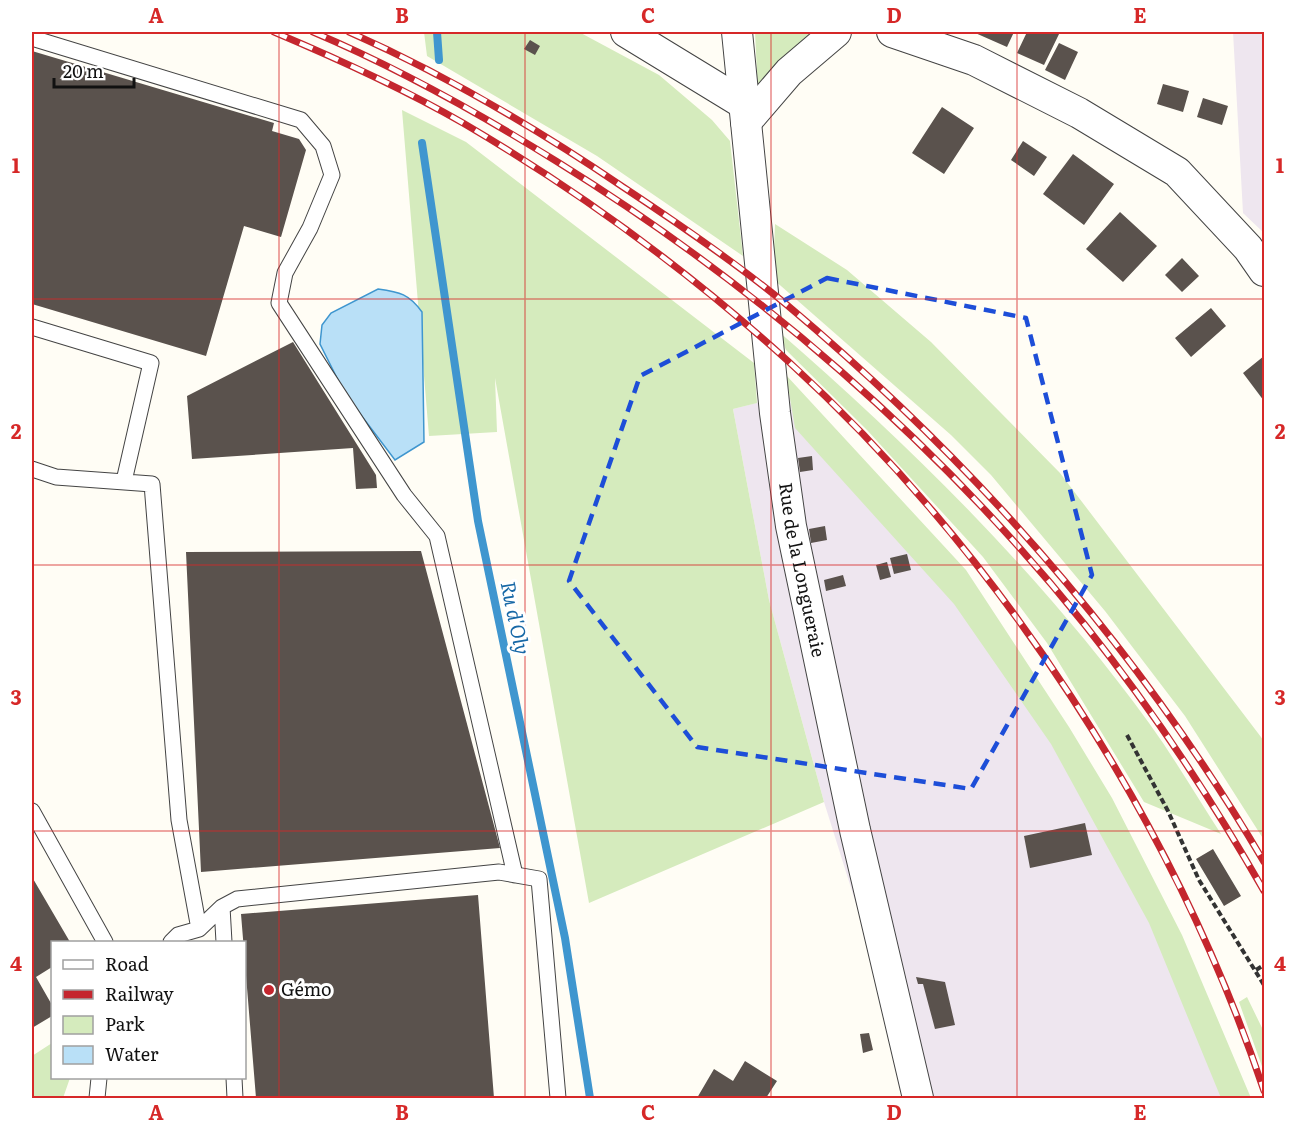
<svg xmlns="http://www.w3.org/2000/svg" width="1296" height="1130" viewBox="0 0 1296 1130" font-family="Literata,serif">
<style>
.industrial{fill:#eee6ef}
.green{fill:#d5ebbd}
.water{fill:#b9e0f7;stroke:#3f96cf;stroke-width:1.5}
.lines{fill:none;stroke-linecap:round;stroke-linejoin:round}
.stream{stroke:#3f96cf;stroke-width:8}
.building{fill:#5a524d}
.service-casing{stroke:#444;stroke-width:17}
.minor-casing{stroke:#444;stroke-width:32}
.path{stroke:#333;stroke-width:4;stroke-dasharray:6 3;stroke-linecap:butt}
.service{stroke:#fff;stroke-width:15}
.minor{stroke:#fff;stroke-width:30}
.rail-casing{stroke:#c4262e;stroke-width:7}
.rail{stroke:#fff;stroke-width:4.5;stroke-dasharray:14;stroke-linecap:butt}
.marked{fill:none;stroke:#1d4ed8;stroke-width:4.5;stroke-dasharray:12 8;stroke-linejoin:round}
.grid{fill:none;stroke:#d62828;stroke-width:1.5;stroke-opacity:0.55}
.poi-dot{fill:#c4262e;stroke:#fff;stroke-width:2}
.labels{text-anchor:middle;stroke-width:6;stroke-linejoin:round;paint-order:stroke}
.street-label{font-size:18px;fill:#111;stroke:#fff}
.poi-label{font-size:18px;fill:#111;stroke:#fff;text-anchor:start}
.water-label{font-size:20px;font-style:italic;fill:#1768a6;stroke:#fff}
.neatline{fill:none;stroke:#d62828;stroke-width:2}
.grid-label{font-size:20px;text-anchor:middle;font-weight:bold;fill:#d62828}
</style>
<rect width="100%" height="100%" fill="#fffdf5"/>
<path class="industrial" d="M1233,32H1264V233L1243,213Z
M792,394L1055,711L1235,1098H917L824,802L769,600L733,409Z"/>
<path class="green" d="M424,32H579L659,75L712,120L730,141L743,256L597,156L427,56Z
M755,32H814L758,92Z
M402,110L466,142L754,363L757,403L733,409L769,600L824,802L589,903L495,378L497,432L429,436Z
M775,224L847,270L931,342L1060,473L1264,741V840L1185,716L1105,611L991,475L951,435L773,279Z
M778,331C914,449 1043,577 1149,723C1175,759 1197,797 1221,834L1144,802L1047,643L983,557L867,430L786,350Z
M786,375L966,570L1069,727L1112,798L1182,935L1251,1098H1221L1149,923L1051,744L954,604L795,428Z
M1247,997L1264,1032V1072L1239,1002Z
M52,1043V1078H70L63,1098H32V1056Z"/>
<path class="water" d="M378,289C400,292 409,294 422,312L424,442L395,460L345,394L320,344L322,325L331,313Z"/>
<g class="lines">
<path class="stream" d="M437,32L439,60
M422,143L478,521L565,938L590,1098"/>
</g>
<path class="building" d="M973,32H1014L1007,47Z
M1027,32H1060L1044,65L1017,53Z
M530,40L540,46L535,55L524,49Z
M1059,43L1078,52L1065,80L1045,70Z
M32,51L274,123L272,131L299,139L306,150L281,237L244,226L206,356L32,304Z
M1163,84L1189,91L1183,112L1157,104Z
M1203,98L1228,106L1222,125L1197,117Z
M942,107L974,128L944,174L912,153Z
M1023,141L1047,157L1034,176L1011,160Z
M1073,154L1114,184L1084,225L1043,194Z
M1120,212L1157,246L1123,282L1086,249Z
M1182,258L1199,276L1182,292L1165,275Z
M1211,308L1226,326L1191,357L1175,338Z
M293,342L376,475L377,488L356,489L353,448L192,459L187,396Z
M1264,356V401L1243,373Z
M812,456L813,470L800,472L798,458Z
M825,526L827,540L811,543L809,529Z
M421,551L500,848L201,872L186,552Z
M907,554L911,570L894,574L890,558Z
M887,562L891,577L880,580L876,565Z
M843,575L846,586L826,591L824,580Z
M1085,823L1092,855L1030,868L1024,836Z
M1213,849L1241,896L1224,906L1196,859Z
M32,877L70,942H52V967L36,977L52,1005V1016L32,1028Z
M478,895L494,1098H256L241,914Z
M916,977L945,982L955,1025L935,1029L923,984H918Z
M869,1033L873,1050L863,1053L860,1034Z
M745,1061L777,1081L766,1098H697L714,1069L733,1081Z"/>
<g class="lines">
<defs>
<path id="service" d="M32,38L301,120L323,146L332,175L310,228L285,273L279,303L404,495L437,536L515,875
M32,327L151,363L124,481
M32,469L56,477L152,484L179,820L199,929
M32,811L105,942
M222,907L224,942
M171,942L178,935L199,929L222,907L237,899L499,872L539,879L558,1098
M234,1078L235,1098
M97,1098L99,1078"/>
<g id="minor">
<path d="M626,32L744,104"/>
<path id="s1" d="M737,32L775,413L791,526L855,830L918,1098"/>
<path d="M892,32L974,60L1079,113L1177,172L1248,248L1264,271"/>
<path d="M746,122L789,72L836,32"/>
</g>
</defs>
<use href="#service" class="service-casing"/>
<use href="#minor" class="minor-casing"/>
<path class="path" d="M1127,735L1168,811L1199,880L1264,985
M1256,970L1264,965"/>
<use href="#service" class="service"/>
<use href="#minor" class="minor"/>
<defs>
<path id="rail" d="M274,32C338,59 402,88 463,123C579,191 690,272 789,362C999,554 1174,821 1264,1091
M313,32C398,68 477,112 556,161C755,284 938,442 1085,625C1152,709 1211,798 1264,891
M349,32C446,75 536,128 623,187C679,224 735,262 787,305C976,464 1139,649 1264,862"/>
</defs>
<use href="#rail" class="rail-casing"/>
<use href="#rail" class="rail"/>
</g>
<path class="marked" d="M827,278L1026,318L1092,575L971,789L697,747L569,581L640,376Z"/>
<path class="grid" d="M279,32V1098M525,32V1098M771,32V1098M1017,32V1098M32,299H1264M32,565H1264M32,831H1264"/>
<circle class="poi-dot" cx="269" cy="990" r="6"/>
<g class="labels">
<g class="street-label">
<text dy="6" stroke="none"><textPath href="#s1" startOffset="542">Rue de la Longueraie</textPath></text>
</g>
<g class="poi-label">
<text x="281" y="996">Gémo</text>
</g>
<g class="water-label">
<text transform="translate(515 618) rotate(78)" y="7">Ru d'Oly</text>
</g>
</g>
<rect width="1296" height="1130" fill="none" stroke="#ffffff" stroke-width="66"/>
<rect x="51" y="941" width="195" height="138" fill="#ffffff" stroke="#a0a0a0" stroke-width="1.5"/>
<rect x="63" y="960" width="30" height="9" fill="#ffffff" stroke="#a0a0a0" stroke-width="1.5"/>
<text x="105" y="971" font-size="18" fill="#111111">Road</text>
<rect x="63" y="990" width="30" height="9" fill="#c4262e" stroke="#a0a0a0" stroke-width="1.5"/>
<text x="105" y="1001" font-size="18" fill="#111111">Railway</text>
<rect x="63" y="1016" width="30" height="18" fill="#d5ebbd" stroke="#a0a0a0" stroke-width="1.5"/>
<text x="105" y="1031" font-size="18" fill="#111111">Park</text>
<rect x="63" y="1046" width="30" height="18" fill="#b9e0f7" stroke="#a0a0a0" stroke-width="1.5"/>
<text x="105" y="1061" font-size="18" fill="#111111">Water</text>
<path d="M54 78v9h80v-9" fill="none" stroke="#111111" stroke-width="3"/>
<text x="63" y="78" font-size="18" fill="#111111" stroke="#ffffff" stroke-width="4.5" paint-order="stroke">20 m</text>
<rect x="33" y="33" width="1230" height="1064" class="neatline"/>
<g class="grid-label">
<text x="156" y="23">A</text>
<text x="402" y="23">B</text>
<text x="648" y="23">C</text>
<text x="894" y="23">D</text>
<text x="1140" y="23">E</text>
<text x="16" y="173">1</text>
<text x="1280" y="173">1</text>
<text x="16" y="439">2</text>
<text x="1280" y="439">2</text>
<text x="16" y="705">3</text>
<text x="1280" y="705">3</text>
<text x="16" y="971">4</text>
<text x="1280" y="971">4</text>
<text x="156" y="1120">A</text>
<text x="402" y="1120">B</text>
<text x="648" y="1120">C</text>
<text x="894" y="1120">D</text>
<text x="1140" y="1120">E</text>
</g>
</svg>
